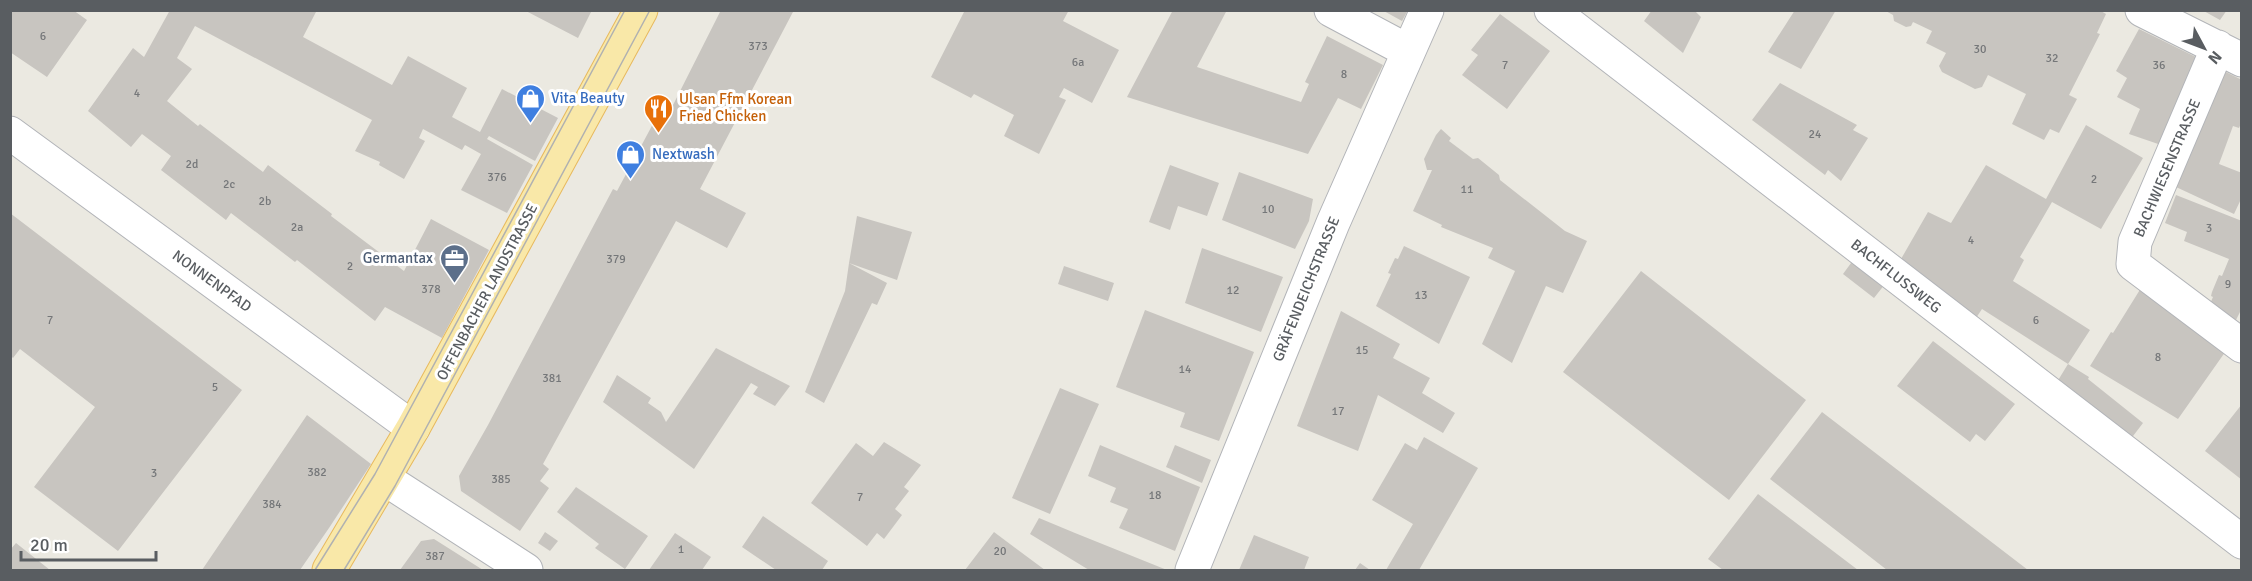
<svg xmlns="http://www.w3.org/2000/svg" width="2252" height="581" viewBox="0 0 2252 581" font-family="Signika,sans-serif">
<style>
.building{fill:#c8c5c0}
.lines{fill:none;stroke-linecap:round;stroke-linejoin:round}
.minor-casing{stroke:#b2b4b8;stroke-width:35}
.major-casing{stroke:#e7b95e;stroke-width:35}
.minor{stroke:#fff;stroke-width:33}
.major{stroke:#f9e8a8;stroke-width:33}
.tram{stroke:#b0b1b1;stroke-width:1.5}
.labels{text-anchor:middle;stroke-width:6;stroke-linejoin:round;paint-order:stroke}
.number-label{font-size:12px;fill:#757779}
.shop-label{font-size:15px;fill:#366cbe;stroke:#fff;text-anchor:start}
.food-label{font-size:15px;fill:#c56008;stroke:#fff;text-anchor:start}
.street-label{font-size:15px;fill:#595d61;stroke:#fff}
.service-label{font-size:15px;fill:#4e5e75;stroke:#fff;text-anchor:end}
</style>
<rect width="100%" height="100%" fill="#ebe9e1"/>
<path class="building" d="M10,10H73L87,20L47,77L10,52Z
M170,10H317L303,37L392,85L408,56L467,88L452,117L480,132L502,89L558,118L535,161L489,136L487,139L533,165L507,213L461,190L481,154L465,145L462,150L423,129L419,138L425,141L404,179L379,165L380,162L355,151L372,120L195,26L177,58L192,69L167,101L198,126L200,124L263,172L268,165L332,214L331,216L404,271L431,219L489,250L442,338L385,307L375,321L297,260L295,262L231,213L226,220L161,170L171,156L142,134L131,147L88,111L133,48L144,57Z
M524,10H592L578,38Z
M721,10H794L700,189L746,213L727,248L676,221L543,464L549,469L540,481L549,488L520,531L461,491L459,476L488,425L613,189L617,191L662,107L670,111Z
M965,10H1069L1063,21L1119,50L1092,103L1064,88L1059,97L1066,100L1039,154L1004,136L1014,115L974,94L971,98L931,77Z
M1173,10H1227L1197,67L1301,102L1309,84L1305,82L1327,36L1383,65L1361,109L1338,98L1308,154L1127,97Z
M1382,10H1408L1402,21Z
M1652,10H1694L1701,17L1683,53L1644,21Z
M1795,10H1836L1801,69L1768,52Z
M1884,10H2099L2106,14L2097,33L2100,34L2069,95L2077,99L2059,133L2050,129L2044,140L2012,124L2026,94L1988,75L1982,87L1975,89L1942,72L1939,66L1946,53L1926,43L1932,31L1913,22L1911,26L1906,27L1894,21L1893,15Z
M2202,10H2227L2220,20Z
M1500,14L1550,51L1507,109L1462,75L1478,55L1471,50Z
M2139,29L2200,59L2164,146L2129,134L2140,109L2117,97L2127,78L2116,71Z
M2222,70L2242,80V121L2239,128L2233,126L2219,164L2242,173V197L2234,214L2176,187Z
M1780,83L1857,125L1853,130L1868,138L1841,181L1828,170L1825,175L1752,120Z
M2086,125L2143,158L2101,229L2052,202L2020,257L2024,260L2013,281L2090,330L2068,364L1982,309L1976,318L1901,259L1928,212L1951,223L1986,165L2046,199Z
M1441,129L1451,138L1449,141L1473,159L1478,158L1499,175L1500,180L1565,231L1587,241L1563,293L1546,286L1512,363L1482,344L1515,271L1488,258L1493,248L1441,227L1442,225L1413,211L1432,170H1427L1424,159L1436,135Z
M1170,165L1219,183L1207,216L1178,206L1170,230L1149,222Z
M1239,172L1313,199L1309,221L1295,249L1222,220Z
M2176,195L2242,221V308L2234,324L2209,306L2213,297L2211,296L2212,292L2219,275L2222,276L2229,259L2184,241L2187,232L2165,223Z
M10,213L242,390L118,551L34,487L95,407L20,349L13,358L10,355Z
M857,216L912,232L897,280L849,263Z
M1404,246L1470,277L1439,344L1376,306L1391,274L1388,273L1395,258L1398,259Z
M1202,248L1283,277L1261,332L1185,303Z
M1854,259L1885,284L1874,298L1843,274Z
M849,263L887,283L877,305L872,303L824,403L805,392L845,291Z
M1064,266L1114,283L1108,301L1058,284Z
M1641,271L1806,400L1729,500L1563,372Z
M2141,288L2228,348L2178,419L2090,366L2111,332L2113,333Z
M1145,310L1254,352L1219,441L1180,427L1185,413L1116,387Z
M1341,311L1400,344L1393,358L1430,378L1422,393L1455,413L1443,433L1378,395L1358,451L1297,426Z
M1933,341L2015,404L1985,441L1976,434L1970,442L1897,386Z
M716,348L790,386L775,406L753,394L758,387L751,383L694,469L603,402L617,375L651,398L648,403L661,412L666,422Z
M2068,364L2089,377L2088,379L2143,423L2130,440L2057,382Z
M1060,388L1099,404L1050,514L1012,498Z
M2242,404V480L2205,451Z
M1822,412L2028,570H1887L1770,479Z
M307,415L371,464L329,528L300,570H202Z
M1424,437L1478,468L1419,570H1386L1413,524L1372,500L1405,443L1417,450Z
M884,442L921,465L904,487L909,491L895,509L902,515L884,539L877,533L867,546L811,503L856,443L873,456Z
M1100,445L1200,487L1175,551L1119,528L1128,509L1110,502L1116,488L1088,476Z
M1175,445L1211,460L1202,483L1166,467Z
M576,487L648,536L625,569L595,548L599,544L557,512Z
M1758,494L1858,570H1723L1708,559Z
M763,516L828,561L822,570H776L742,547Z
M1039,518L1075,533L1167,570H1089L1030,534Z
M545,532L558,541L550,551L538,543Z
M994,532L1045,570H965Z
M675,533L711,557L702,570H649Z
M1254,535L1309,557L1304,570H1239Z
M434,539L483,570H400L421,541Z
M16,543L50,570H10V550Z
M1360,563L1370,570H1355Z"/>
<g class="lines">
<defs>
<path id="minor" d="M1331,10L1408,51
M1551,10L2242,542
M2142,10L2242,60
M2218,47L2135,242L2133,264L2242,346
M10,133L413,428
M385,479L526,570
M1192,570L1333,223L1427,10"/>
<path id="major" d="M329,570L413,428L641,10"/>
</defs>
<use href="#minor" class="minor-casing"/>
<use href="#major" class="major-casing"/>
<use href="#minor" class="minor"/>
<use href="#major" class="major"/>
<path class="tram" d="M315,570L375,474L625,10
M344,570L395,486L650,10"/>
</g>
<defs>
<symbol id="shop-pin" viewBox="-11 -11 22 30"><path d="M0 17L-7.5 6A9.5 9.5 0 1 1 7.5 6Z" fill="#3f7fe0" stroke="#fff"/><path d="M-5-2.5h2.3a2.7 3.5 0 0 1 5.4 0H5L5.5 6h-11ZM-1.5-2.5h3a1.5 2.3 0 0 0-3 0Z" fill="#fff"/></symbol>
<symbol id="restaurant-pin" viewBox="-11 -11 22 30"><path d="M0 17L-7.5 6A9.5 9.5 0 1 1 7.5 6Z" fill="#e8710a" stroke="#fff"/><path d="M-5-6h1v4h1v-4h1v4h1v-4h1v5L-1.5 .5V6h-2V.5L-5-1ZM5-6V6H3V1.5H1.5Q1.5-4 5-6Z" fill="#fff"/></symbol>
<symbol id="office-pin" viewBox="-11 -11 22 30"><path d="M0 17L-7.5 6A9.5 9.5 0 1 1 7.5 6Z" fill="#5c6f8a" stroke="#fff"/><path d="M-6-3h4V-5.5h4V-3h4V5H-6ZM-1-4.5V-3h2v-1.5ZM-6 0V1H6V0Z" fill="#fff"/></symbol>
</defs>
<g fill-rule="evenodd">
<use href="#shop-pin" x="514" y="82" width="33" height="45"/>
<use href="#restaurant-pin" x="642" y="92" width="33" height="45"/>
<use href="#shop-pin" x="614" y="138" width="33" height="45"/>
<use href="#office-pin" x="438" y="242" width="33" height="45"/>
</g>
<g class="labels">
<g class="number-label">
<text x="43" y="40">6</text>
<text x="758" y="50">373</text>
<text x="1980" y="53">30</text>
<text x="2052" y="62">32</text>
<text x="1078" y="66">6a</text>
<text x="1505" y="69">7</text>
<text x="2159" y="69">36</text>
<text x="1344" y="78">8</text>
<text x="137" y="97">4</text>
<text x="1815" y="138">24</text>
<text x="192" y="168">2d</text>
<text x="497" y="181">376</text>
<text x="2094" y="183">2</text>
<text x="229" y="188">2c</text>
<text x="1467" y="193">11</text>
<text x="265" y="205">2b</text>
<text x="1268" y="213">10</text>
<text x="297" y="231">2a</text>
<text x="2209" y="232">3</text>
<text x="1971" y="244">4</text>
<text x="616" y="263">379</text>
<text x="350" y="270">2</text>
<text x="2228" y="288">9</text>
<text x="431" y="293">378</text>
<text x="1233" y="294">12</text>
<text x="1421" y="299">13</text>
<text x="50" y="324">7</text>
<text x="2036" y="324">6</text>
<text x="1362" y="354">15</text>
<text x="2158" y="361">8</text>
<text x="1185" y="373">14</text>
<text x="552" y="382">381</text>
<text x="215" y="391">5</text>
<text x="1338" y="415">17</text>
<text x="317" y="476">382</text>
<text x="154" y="477">3</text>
<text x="501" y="483">385</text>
<text x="1155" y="499">18</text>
<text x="860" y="501">7</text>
<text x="272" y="508">384</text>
<text x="681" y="553">1</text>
<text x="1000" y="555">20</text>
<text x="435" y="560">387</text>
</g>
<g class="shop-label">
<text x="551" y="103">Vita Beauty</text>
<text x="652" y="159">Nextwash</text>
</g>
<g class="food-label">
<text x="679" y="104">Ulsan Ffm Korean<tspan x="679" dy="17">Fried Chicken</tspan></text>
</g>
<g class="street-label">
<text transform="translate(2167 168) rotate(-67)" y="5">BACHWIESENSTRASSE</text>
<text transform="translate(1896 276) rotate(38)" y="5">BACHFLUSSWEG</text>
<text transform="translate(212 281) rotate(36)" y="5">NONNENPFAD</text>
<text transform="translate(1306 289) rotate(-68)" y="5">GRÄFENDEICHSTRASSE</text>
<text transform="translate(487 292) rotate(-62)" y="5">OFFENBACHER LANDSTRASSE</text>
</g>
<g class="service-label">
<text x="433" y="263">Germantax</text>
</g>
</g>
<rect width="2252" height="581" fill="none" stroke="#595d61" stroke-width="24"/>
<g transform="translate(2204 48) rotate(131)" stroke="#ffffff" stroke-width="4.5" paint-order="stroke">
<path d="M0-4.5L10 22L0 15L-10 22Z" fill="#595d61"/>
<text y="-9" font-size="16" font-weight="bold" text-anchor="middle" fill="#595d61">N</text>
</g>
<path d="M21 551v9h135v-9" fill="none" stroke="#595d61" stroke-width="3"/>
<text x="30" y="551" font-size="18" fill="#595d61" stroke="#ffffff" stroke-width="4.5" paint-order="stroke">20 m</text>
</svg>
